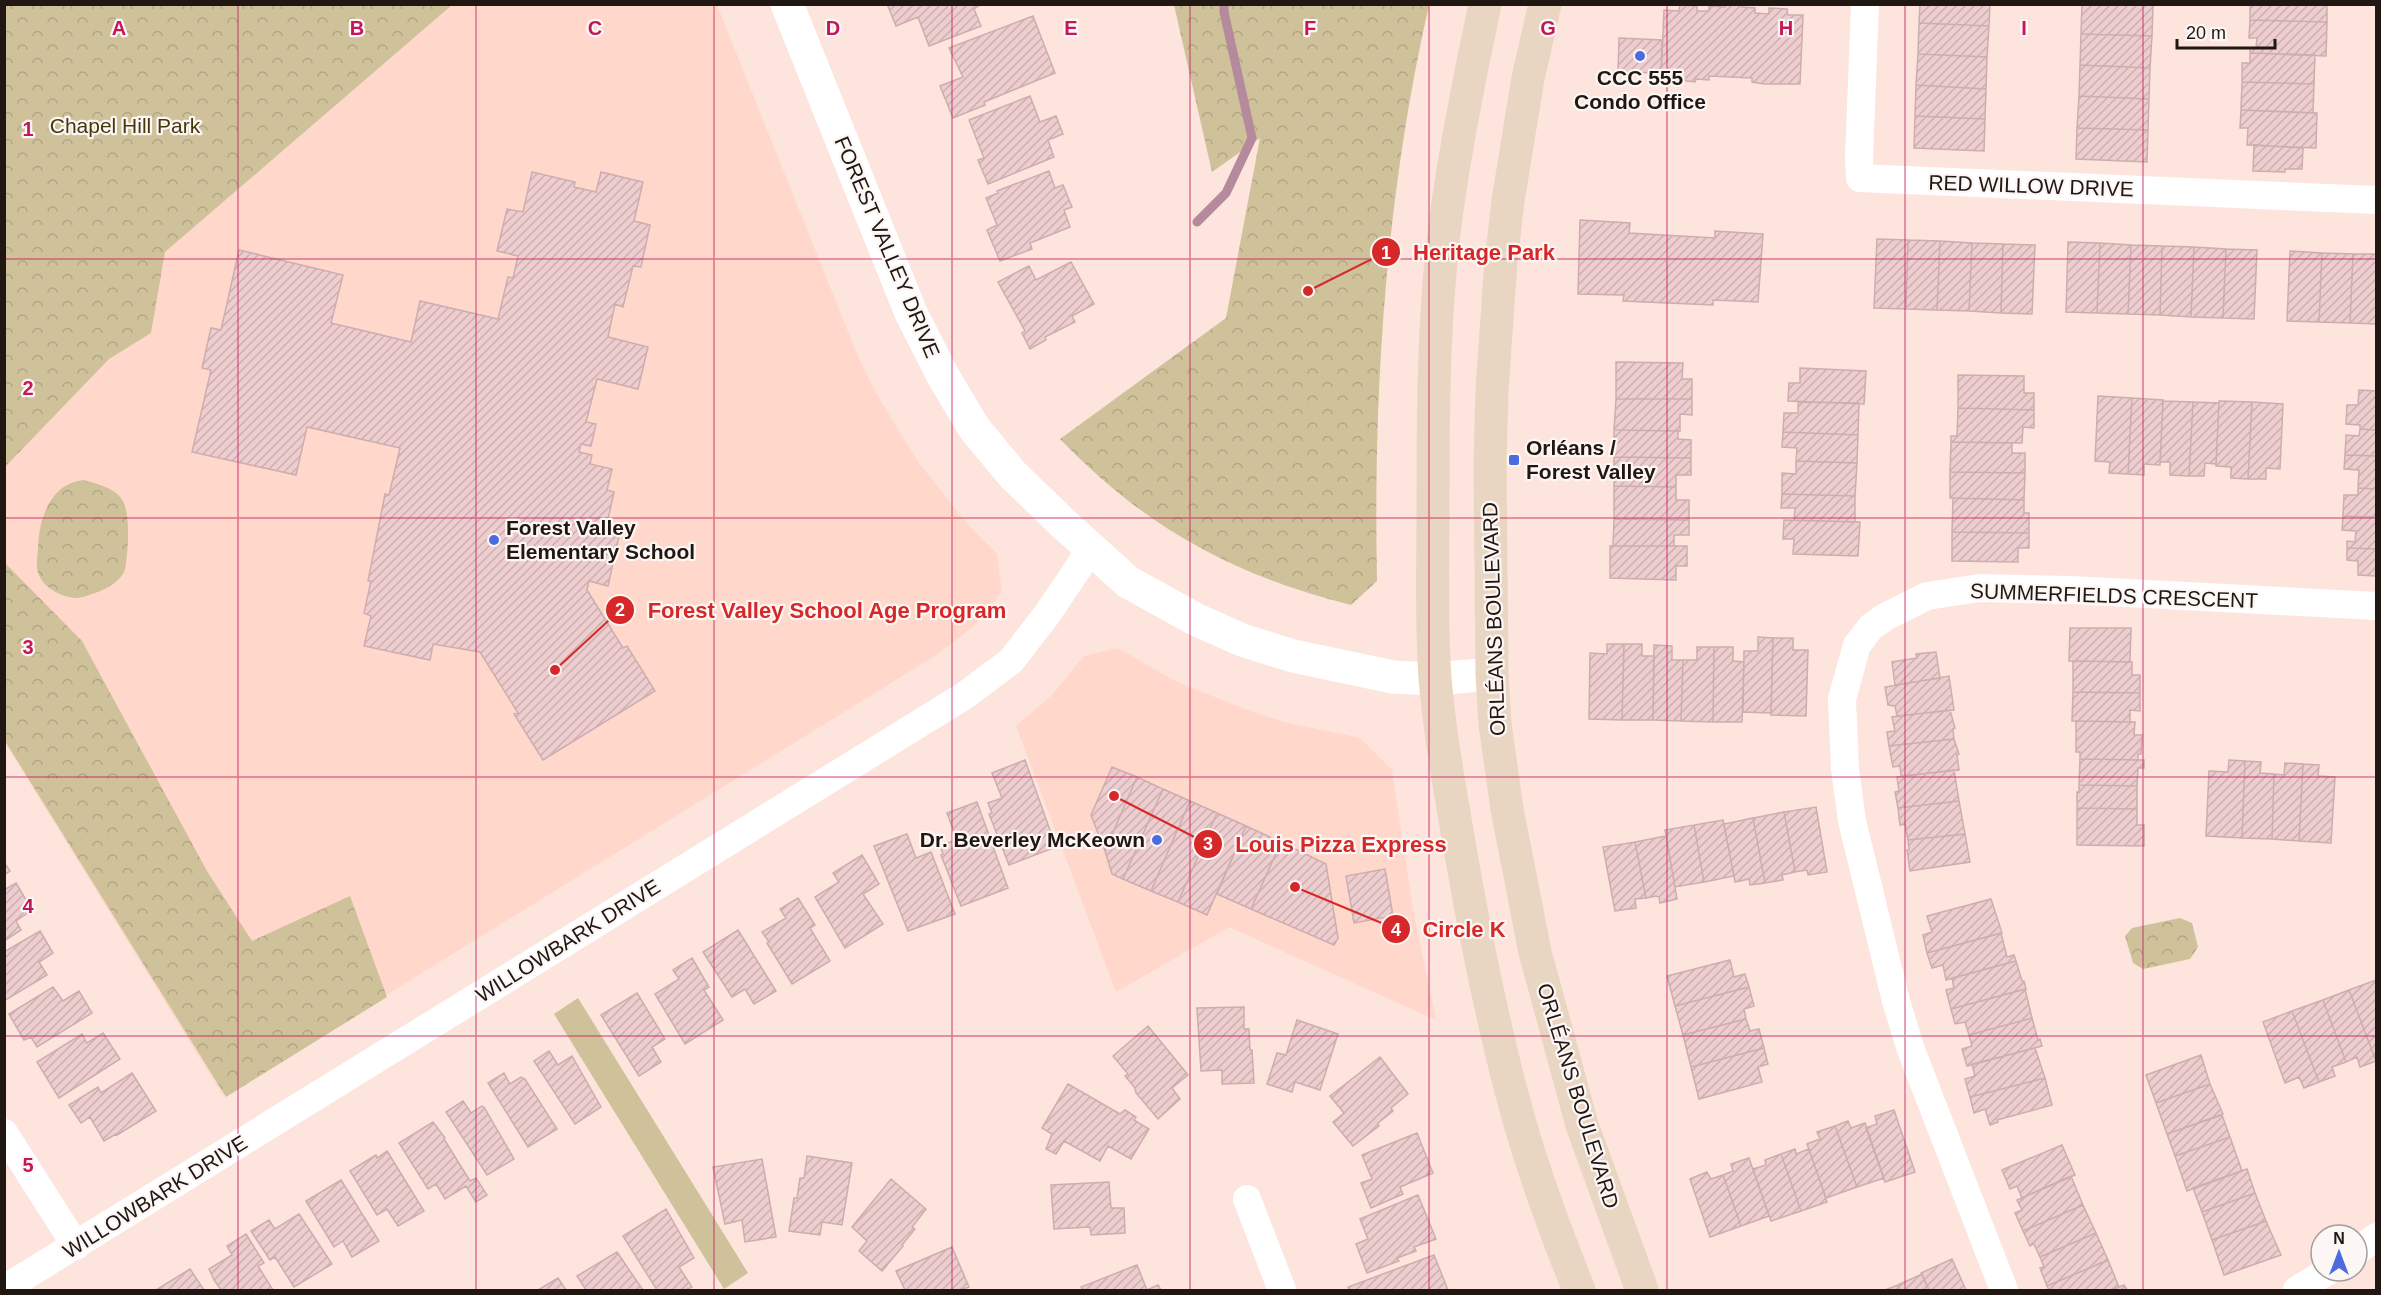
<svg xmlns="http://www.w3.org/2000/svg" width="2381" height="1295" viewBox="0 0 2381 1295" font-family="Arial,sans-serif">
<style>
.built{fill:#ffd8cb}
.grass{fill:#cfc29b}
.forest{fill:url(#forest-crowns)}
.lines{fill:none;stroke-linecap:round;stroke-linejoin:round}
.stream{stroke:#b48a9c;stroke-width:9}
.building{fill:url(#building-hatch);stroke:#cdadaf;stroke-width:1.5}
.minor{stroke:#fff;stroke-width:28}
.tertiary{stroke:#fff;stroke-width:33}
.secondary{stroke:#e9d6c2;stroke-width:33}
.grid{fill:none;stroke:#c2185b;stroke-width:1.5;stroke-opacity:0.55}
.poi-dot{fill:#4c6bdf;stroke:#fcf6f4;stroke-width:2}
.labels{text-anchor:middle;stroke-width:4.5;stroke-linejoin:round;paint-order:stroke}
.poi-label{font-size:21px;font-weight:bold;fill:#201612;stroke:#fcf6f4;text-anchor:start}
.park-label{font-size:21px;fill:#45380c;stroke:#fcf6f4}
.street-label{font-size:21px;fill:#201612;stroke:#fcf6f4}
.grid-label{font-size:20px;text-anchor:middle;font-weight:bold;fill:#c2185b;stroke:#fcf6f4;stroke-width:4.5;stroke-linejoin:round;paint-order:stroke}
.leader{fill:none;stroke:#d62828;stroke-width:2}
.callout-dot{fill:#d62828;stroke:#fcf6f4;stroke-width:2}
.mark-label{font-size:18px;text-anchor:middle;font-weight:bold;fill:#fff}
.callout-label{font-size:22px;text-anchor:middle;font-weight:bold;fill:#d62828;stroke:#fcf6f4;stroke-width:4.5;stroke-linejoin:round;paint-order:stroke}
</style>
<defs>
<pattern id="forest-crowns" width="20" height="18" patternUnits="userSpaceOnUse" patternTransform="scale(1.5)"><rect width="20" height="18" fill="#cfc29b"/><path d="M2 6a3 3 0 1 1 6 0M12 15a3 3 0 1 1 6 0" fill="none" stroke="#b1a684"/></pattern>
<pattern id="building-hatch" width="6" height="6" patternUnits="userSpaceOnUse" patternTransform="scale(1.5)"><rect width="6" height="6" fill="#eecdcf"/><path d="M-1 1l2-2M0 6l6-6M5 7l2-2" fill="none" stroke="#ccafb1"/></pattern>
</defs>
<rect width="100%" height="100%" fill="#fde4dc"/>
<path class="built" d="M452,5H717L859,359L877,395L919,463L969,526L997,554L1002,592L973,627L938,654L223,1096L5,743V390Z
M1118,648L1175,681L1247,710L1284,722L1360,738L1392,770L1413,909L1436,1020L1229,927L1116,992L1016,726L1053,694L1084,656Z"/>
<path class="grass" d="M578,998L748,1273L724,1289L554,1014Z"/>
<path class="forest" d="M5,4L452,5L165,252L151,333L109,359L5,467Z
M1174,5H1429C1386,194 1373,388 1377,581L1351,605C1232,575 1145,527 1060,439L1226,318L1260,138L1212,172Z
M84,480C97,484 116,488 123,501C131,517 128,553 125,569C122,580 108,588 98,592C92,594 82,598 76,598C65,598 46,589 41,579C35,570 37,559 38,548C39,519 50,483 84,480Z
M4,562L82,641L207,871L252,941L350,896L387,997L226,1097L5,741Z
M2180,918L2192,923L2198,947L2190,959L2143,969L2133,963L2125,936L2132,928Z"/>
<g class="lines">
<path class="stream" d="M1197,222L1226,193L1252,138L1224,12V4"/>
</g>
<path class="building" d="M887,4H981L974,9L981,26L929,46L918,17L896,26Z
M1725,4H1742V7L1755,8V13L1769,14V8L1787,9L1788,15H1803L1800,84H1765L1752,82V78L1709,76V80L1696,79L1695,82L1661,78L1664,10L1679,11L1680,5L1697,6V11H1709V6L1725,7Z
M1920,4H1990L1989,26L1919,23Z
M2082,4L2153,5L2152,36L2081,34Z
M2250,4H2327V22L2250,20Z
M1033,16L1055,73L984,102L985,105L953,118L940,86L963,77L949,48Z
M2250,20L2327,22L2326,56L2250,53V48H2256L2257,38H2249Z
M1919,23L1989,26L1987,57L1918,54Z
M2081,34L2152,36L2150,68L2080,65Z
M1619,38L1662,40L1661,73L1618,72Z
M2250,53L2315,55L2314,84L2242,82V63H2250Z
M1918,54L1987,57L1986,89L1916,85Z
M2080,65L2150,68L2149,99L2079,96Z
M2242,82L2314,84L2313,113L2241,110Z
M1916,85L1986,89L1985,119L1915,116Z
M1030,96L1040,122L1056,116L1063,134L1048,140L1054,157L988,184L978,160L984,158L969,120Z
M2079,96L2149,99L2148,130L2077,128Z
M2241,110L2317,113L2316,148L2247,145L2248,128H2240Z
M1915,116L1985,119L1984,151L1914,148Z
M2077,128L2148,130L2147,162L2076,159Z
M2254,145L2303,148L2302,169H2285V172L2253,171Z
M1049,171L1055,188L1063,185L1072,207L1064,210L1070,227L1030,243L1032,249L1000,261L987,230L997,225L986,198L998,193L997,191Z
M532,172L575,182L574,187L596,192L601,172L643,182L634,221L650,225L641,267L633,266L623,307L615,304L608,337L648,347L638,389L597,379L586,422L596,424L591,446L581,444L579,452L592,455L590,464L612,469L607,490L614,492L607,524L621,527L608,586L589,581L587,590L623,648L627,646L655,691L543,760L514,714L518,713L480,652L433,644L430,660L364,646L371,616L364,613L371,581H368L385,494L389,495L400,448L307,427L296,475L192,452L211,370L202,368L211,328L221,330L239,250L343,275L331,323L411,342L420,301L498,319L508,277L513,278L518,256L497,251L507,209L523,212Z
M1580,220L1630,223L1629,233L1715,238V231L1763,234L1758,302L1713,300V305L1623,301L1624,295L1578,294Z
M1877,239L1908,240L1906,309L1874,308Z
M1908,240L1940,241L1937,310L1906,309Z
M1940,241L1972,243L1969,311L1937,310Z
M2068,242L2100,243L2097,313L2066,312Z
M1972,243L2003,244L2001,313L1969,311Z
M2100,243L2131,245L2128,314L2097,313Z
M2003,244L2035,245L2032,314L2001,313Z
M2131,245L2162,246L2160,315L2128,314Z
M2162,246L2194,247L2191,317L2160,315Z
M2194,247L2226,249L2223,318L2191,317Z
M2226,249L2257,250L2254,319L2223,318Z
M2290,251L2322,253L2319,322L2287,321Z
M2322,253L2353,254L2350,323L2319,322Z
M2353,254H2376V324L2350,323Z
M1071,262L1094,304L1072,316L1075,322L1045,337L1046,340L1030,349L1022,333L1025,331L998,282L1029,266L1036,280Z
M1616,362L1683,363L1682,379H1692V399H1616Z
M1800,368L1866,371L1864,404L1788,401L1789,383H1800Z
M1958,375L2024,376V393H2034V410L1958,408Z
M2359,390L2376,391V430L2360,429V425L2346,424L2347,405H2358Z
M2098,396L2132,398L2128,474L2109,473L2110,462L2095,461Z
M2132,398L2163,400L2160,465L2144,464V475L2128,474Z
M1616,399H1692V415L1680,414V431L1614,430Z
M2163,401L2193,402L2189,476L2170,475V462H2160Z
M2219,401L2252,402L2248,479L2231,478V467L2216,466Z
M1798,402L1859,403L1858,435L1783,432L1784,413H1798Z
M2193,402L2219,403L2216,464L2205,463L2204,476H2189Z
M2252,402L2283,404L2280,469L2266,468V479H2248Z
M1958,408L2034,410V428L2023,427L2022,443L1951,442V436H1957Z
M2360,429L2376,430V456L2345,455L2346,435L2359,436Z
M1614,430L1678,431V439L1691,440V458L1614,457Z
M1783,432L1858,435L1857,463L1796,461L1797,448L1782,447Z
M1951,442L2012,443V453H2025V473L1950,472Z
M2345,455L2376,456V489L2358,488L2359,470L2344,469Z
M1614,457L1691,458V475H1676V487L1614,486Z
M1796,461L1857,463L1855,496L1782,494V473L1796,474Z
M1950,472L2025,473L2024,500L1950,498Z
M1614,486L1676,487V500H1689V520L1614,519Z
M2358,488L2376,489V517L2343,516L2344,495H2358Z
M1782,494L1855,496V522L1794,520L1795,508H1781Z
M1953,498L2024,500V513H2029V533L1952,532Z
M2343,516L2376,517V549L2347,548V541L2355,542L2356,531L2342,530Z
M1614,519L1689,520V535H1674V546H1613Z
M1784,520L1860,522L1858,556L1793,554L1794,539H1783Z
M1952,532L2029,533V548H2018V562L1952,561Z
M1610,546H1687V566H1676V580L1610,578Z
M2347,548L2376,549V576L2358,575V561L2347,560Z
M2070,628H2131L2130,662L2069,661Z
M1758,637L1773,638L1771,713L1743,712L1744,651H1758Z
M1773,638H1793V650H1808L1806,716L1771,715Z
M1607,644H1624L1622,720L1589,719L1590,653L1607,654Z
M1624,644H1642V656H1654L1653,720H1622Z
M1654,645L1672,646V660H1683L1681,721L1653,720Z
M1697,647H1714L1713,722L1681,721L1683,660H1697Z
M1714,647H1733V661L1744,662L1742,722H1713Z
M1936,652L1940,678L1895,685L1892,662L1917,658L1916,654Z
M2073,661L2132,662V675H2140V693L2073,692Z
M1949,676L1954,710L1897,716L1895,706L1888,705L1885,687Z
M2073,692L2140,693V711L2130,710V722L2072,721Z
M1950,710L1955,728L1953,729L1954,739L1889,746L1887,732L1895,731L1892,717Z
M2076,721L2135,722L2134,735H2142L2141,754H2138V760L2080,759V752H2076Z
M1954,739L1959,754L1957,755L1959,770L1901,776L1900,766L1893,767L1889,746Z
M2080,759L2144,760V768H2138L2137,786L2079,785Z
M1025,760L1056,847L1009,865L989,814L992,813L988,803L1002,798L992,773Z
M2229,760L2245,761L2242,838L2206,836L2209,771L2228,772Z
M2245,761L2261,762L2260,773L2274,774L2272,839L2242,838Z
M2285,763L2303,764L2299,841L2272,839L2274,774L2284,775Z
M2303,764L2319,765L2318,776L2335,777L2331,843L2299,841Z
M1112,767L1137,777L1105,851L1091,815Z
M1954,770L1959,801L1898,808L1895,792L1899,791L1897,777Z
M1137,777L1163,789L1123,879L1112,874L1105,851Z
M2079,785L2137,786V809L2077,808V792H2079Z
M1163,789L1190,801L1151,891L1123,879Z
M1190,801L1217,813L1178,902L1151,891Z
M1959,801L1965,834L1908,840L1905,824L1900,825L1898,808Z
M977,802L1008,888L961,906L941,855L943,854L940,845L954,841L953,838L956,837L947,813Z
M1816,807L1827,872L1808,875L1807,870L1795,872L1784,812Z
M2077,808L2137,809V825H2144V846L2077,845Z
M1784,812L1795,872L1782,875L1783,880L1765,883L1753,818Z
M1217,813L1246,826L1207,915L1178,902Z
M1753,818L1765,883L1750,885L1749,879L1735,882L1724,824Z
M1723,820L1734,876L1704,882L1694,825Z
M1694,825L1704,882L1675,887L1665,830Z
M1246,826L1281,842L1251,909L1217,894Z
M907,834L916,858L931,852L955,914L908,931L874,846Z
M1965,834L1970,862L1910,871L1907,850H1909L1908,840Z
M1666,836L1677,899L1660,903L1659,897L1656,896L1646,898L1635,842Z
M1281,842L1326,864L1338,938L1334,945L1251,909Z
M1635,842L1646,898L1635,899L1636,908L1615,911L1603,847Z
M862,855L879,884L863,894L883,924L845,948L815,897L839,882L833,873Z
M4,862L10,871L4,875Z
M1385,869L1393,916L1354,923L1346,876Z
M16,883L32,910L16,921L21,930L4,941V890Z
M798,898L815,925L810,928L830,961L792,984L767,943L769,942L762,932L786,918L780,909Z
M1991,899L2002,933L1927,953L1923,935L1932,932L1927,916Z
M738,930L776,991L754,1004L745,989L732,997L703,952Z
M40,931L53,953L39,962L47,975L4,1001V952Z
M2001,933L2007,957L2014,955L2016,961L1946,980L1943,965L1932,968L1927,953Z
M692,958L709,987L704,990L723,1020L685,1044L655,994L679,979L673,970Z
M1730,960L1734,977L1745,974L1749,987L1675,1006L1667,976Z
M2016,961L2022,981H2024L2026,989L1951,1009L1946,990L1954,988L1952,978Z
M2376,980V1061L2349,990Z
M53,987L63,1001L79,991L92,1013L37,1047L31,1037L24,1040L9,1014Z
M1749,987L1754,1006L1744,1009L1746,1019L1683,1035L1675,1006Z
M2025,989L2032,1018L1969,1035L1965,1022L1955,1024L1951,1009Z
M2349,990L2376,1061L2360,1067L2357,1057L2346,1062L2323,1000Z
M637,993L665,1039L652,1047L661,1062L639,1076L601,1015Z
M2323,1000L2346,1062L2332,1067L2335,1076L2319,1082L2292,1011Z
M1244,1007V1029H1249L1250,1050H1252L1254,1083L1222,1084V1070L1201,1071L1197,1008Z
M2292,1011L2319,1082L2304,1088L2299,1077L2285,1083L2263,1022Z
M2032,1018L2038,1040L2040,1039L2042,1046L1967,1066L1962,1049L1972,1046L1969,1035Z
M1746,1019L1750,1031L1759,1029L1764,1048L1691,1067L1683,1035Z
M1297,1020L1338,1034L1320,1090L1295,1082L1292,1092L1267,1084L1277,1053L1286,1055Z
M1148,1026L1188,1075L1172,1088L1180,1099L1158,1119L1136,1093L1135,1088L1125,1076L1128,1074L1113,1056Z
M103,1033L120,1059L59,1098L37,1062L82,1034L87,1043Z
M1764,1048L1768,1064L1758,1067L1762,1082L1699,1099L1691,1067Z
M2035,1048L2045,1078L1970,1097L1965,1079L1975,1076L1972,1064Z
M549,1051L558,1065L572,1056L601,1107L575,1124L534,1061Z
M2201,1055L2210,1084L2156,1103L2146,1075Z
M1380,1057L1408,1094L1391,1108L1393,1111L1378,1123L1379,1126L1353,1146L1333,1122L1344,1113L1330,1096Z
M132,1073L156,1111L117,1135L116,1134L104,1141L90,1117L81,1123L69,1105L98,1087L101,1093Z
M504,1073L510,1084L521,1077L525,1079L557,1129L528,1147L488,1083Z
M2045,1078L2052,1105L1997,1120L1998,1122L1990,1125L1985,1109L1974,1113L1970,1097Z
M1068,1084L1120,1114L1125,1110L1136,1117L1134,1120L1149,1129L1131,1159L1108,1146L1100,1161L1064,1141L1056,1154L1046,1149L1052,1134L1042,1128Z
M2210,1084L2223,1114L2167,1134L2156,1103Z
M463,1101L471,1113L482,1106L484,1107L514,1159L487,1175L446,1112Z
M1894,1110L1915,1172L1885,1182L1866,1128L1877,1124L1875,1116Z
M2222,1115L2230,1137L2175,1156L2167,1134Z
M1848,1121L1851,1128L1865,1123L1884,1178L1857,1187L1835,1126Z
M433,1122L445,1138L444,1139L470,1181L476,1178L487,1195L476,1202L466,1186L445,1199L436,1184L428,1189L399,1143Z
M1835,1126L1857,1187L1826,1198L1807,1144L1820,1139L1817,1132Z
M1417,1133L1433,1173L1400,1187L1403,1194L1371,1208L1361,1183L1372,1179L1362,1155Z
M2230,1137L2242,1171L2187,1191L2175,1156Z
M2062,1145L2075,1175L2022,1198L2017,1186L2010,1189L2002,1170Z
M1795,1149L1796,1154L1809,1149L1827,1202L1801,1211L1781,1154Z
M387,1151L424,1211L398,1226L387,1209L377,1215L350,1171L376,1155L377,1158Z
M1781,1154L1801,1211L1771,1221L1753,1169L1766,1165L1765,1160Z
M807,1156L852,1163L842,1225L822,1222L820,1235L789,1231L794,1198H797L800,1178H804Z
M1749,1158L1769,1216L1741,1226L1723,1175L1733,1171L1731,1164Z
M762,1159L776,1237L745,1242L742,1220L725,1224L713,1167Z
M2247,1169L2255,1193L2202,1212L2193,1188Z
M1707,1172L1711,1179L1723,1175L1741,1226L1710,1237L1690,1179Z
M2071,1176L2083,1205L2023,1231L2015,1213L2022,1210L2017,1200Z
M891,1179L926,1209L912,1227L915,1229L902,1245L903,1246L882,1271L859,1251L867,1241L852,1227Z
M341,1180L379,1241L352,1257L343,1241L334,1247L306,1201Z
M1109,1182L1111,1208H1124L1125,1233L1091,1235L1090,1227L1054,1229L1051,1185Z
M2255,1193L2266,1221L2212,1240L2202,1212Z
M1418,1195L1436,1239L1414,1247L1416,1251L1397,1258L1399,1261L1367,1273L1356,1244L1368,1239L1360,1219Z
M2083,1205L2096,1233L2040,1257L2034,1244L2030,1246L2023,1231Z
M666,1209L694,1258L679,1267L692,1287L686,1290H657L623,1236Z
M299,1214L332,1264L294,1287L275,1257L270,1260L251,1231L269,1220L275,1229Z
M2266,1221L2281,1255L2224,1275L2212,1240Z
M2096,1233L2108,1260L2047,1286L2040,1268L2044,1267L2040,1257Z
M246,1234L264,1263L258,1266L273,1290H221L214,1280L209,1269L232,1255L227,1246Z
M952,1247L969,1287L960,1290H905L896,1271Z
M617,1252L643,1290H586L577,1276Z
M1434,1255L1448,1290H1350L1348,1287Z
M1952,1259L1966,1290H1929L1921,1273Z
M2108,1260L2119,1287L2111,1290H2049L2047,1286Z
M1137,1265L1147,1290L1158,1285L1161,1290H1083L1081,1287Z
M190,1269L204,1290H156Z
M1922,1274L1929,1290H1900L1898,1285Z
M558,1278L566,1290H538Z
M1898,1285L1900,1290H1885Z
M2124,1285L2127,1290H2111L2119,1287Z"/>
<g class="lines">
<path class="minor" d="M1865,4L1859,158L1860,178L2376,200
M4,1133L76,1246
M1247,1199L1282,1290
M2357,1251L2376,1237
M4,1289L964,696L1011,661L1048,613L1091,549
M2004,1290L1911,1050L1896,1001L1852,821L1845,769L1842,699L1857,645L1871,627L1885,617L1927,596L1980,588L2071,590L2376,606
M2297,1290L2328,1271"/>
<path class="tertiary" d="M787,4L911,313L943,376L974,428L1013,475L1066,526L1128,582L1195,619L1242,640L1293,656L1393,677L1435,679L1492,674"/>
<path class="secondary" d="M1485,4C1468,86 1451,168 1442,251C1433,338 1433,426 1433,513C1433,568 1431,623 1435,678C1440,739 1452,800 1462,860C1476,939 1492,1019 1513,1098C1530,1163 1554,1228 1579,1290
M1545,4L1528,78L1508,201L1501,261L1492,390L1490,462L1492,674L1495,724L1507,809L1535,952L1582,1125L1642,1290"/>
</g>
<path class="grid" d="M238,4V1290M476,4V1290M714,4V1290M952,4V1290M1190,4V1290M1429,4V1290M1667,4V1290M1905,4V1290M2143,4V1290M4,259H2376M4,518H2376M4,777H2376M4,1036H2376"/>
<g class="poi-dot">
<circle cx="1640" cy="56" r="6"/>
<rect x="1508" y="454" width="12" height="12" rx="3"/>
<circle cx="494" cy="540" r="6"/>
<circle cx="1157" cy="840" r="6"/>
</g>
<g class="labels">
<g class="poi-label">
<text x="1640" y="85" text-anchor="middle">CCC 555<tspan x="1640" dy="24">Condo Office</tspan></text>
<text x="1526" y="455">Orléans /<tspan x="1526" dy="24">Forest Valley</tspan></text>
<text x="506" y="535">Forest Valley<tspan x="506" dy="24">Elementary School</tspan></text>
<text x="1145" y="847" text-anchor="end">Dr. Beverley McKeown</text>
</g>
<g class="park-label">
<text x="125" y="133">Chapel Hill Park</text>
</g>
<g class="street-label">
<text transform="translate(2031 186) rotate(2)" y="7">RED WILLOW DRIVE</text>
<text transform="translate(887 247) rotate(67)" y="7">FOREST VALLEY DRIVE</text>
<text transform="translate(2114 596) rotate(2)" y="7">SUMMERFIELDS CRESCENT</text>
<text transform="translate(1494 619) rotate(-92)" y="7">ORLÉANS BOULEVARD</text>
<text transform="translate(568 941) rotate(-32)" y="7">WILLOWBARK DRIVE</text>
<text transform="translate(1578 1096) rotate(73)" y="7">ORLÉANS BOULEVARD</text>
<text transform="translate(155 1197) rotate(-32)" y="7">WILLOWBARK DRIVE</text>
</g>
</g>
<g class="grid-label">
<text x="119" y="35">A</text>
<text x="357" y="35">B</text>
<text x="595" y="35">C</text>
<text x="833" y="35">D</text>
<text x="1071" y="35">E</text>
<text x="1310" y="35">F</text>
<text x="1548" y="35">G</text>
<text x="1786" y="35">H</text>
<text x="2024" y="35">I</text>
<text x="28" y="136">1</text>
<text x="28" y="395">2</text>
<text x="28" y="654">3</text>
<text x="28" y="913">4</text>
<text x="28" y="1172">5</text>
</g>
<path class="leader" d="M1308 291L1386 252M555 670L620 610M1114 796L1208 844M1295 887L1396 929"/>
<g class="callout-dot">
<circle cx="1308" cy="291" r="6"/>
<circle cx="555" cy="670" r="6"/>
<circle cx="1114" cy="796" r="6"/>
<circle cx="1295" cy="887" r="6"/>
<circle cx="1386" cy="252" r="15"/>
<circle cx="620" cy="610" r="15"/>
<circle cx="1208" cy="844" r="15"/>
<circle cx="1396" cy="929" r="15"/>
</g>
<g class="mark-label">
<text x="1386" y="259">1</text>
<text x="620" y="616">2</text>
<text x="1208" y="850">3</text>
<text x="1396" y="936">4</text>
</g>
<g class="callout-label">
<text x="1484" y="260">Heritage Park</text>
<text x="827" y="618">Forest Valley School Age Program</text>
<text x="1341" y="852">Louis Pizza Express</text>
<text x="1464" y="937">Circle K</text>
</g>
<rect width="2381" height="1295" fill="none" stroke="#201612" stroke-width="12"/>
<g transform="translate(2339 1253)"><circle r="28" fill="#fcf6f4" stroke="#a49c9a" stroke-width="1.5"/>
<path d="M0-4.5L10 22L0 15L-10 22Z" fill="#4c6bdf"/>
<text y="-9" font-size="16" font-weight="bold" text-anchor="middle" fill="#201612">N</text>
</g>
<path d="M2177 39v9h98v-9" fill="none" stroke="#201612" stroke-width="3"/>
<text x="2186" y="39" font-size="18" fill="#201612" stroke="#fcf6f4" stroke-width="4.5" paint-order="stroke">20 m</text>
</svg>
